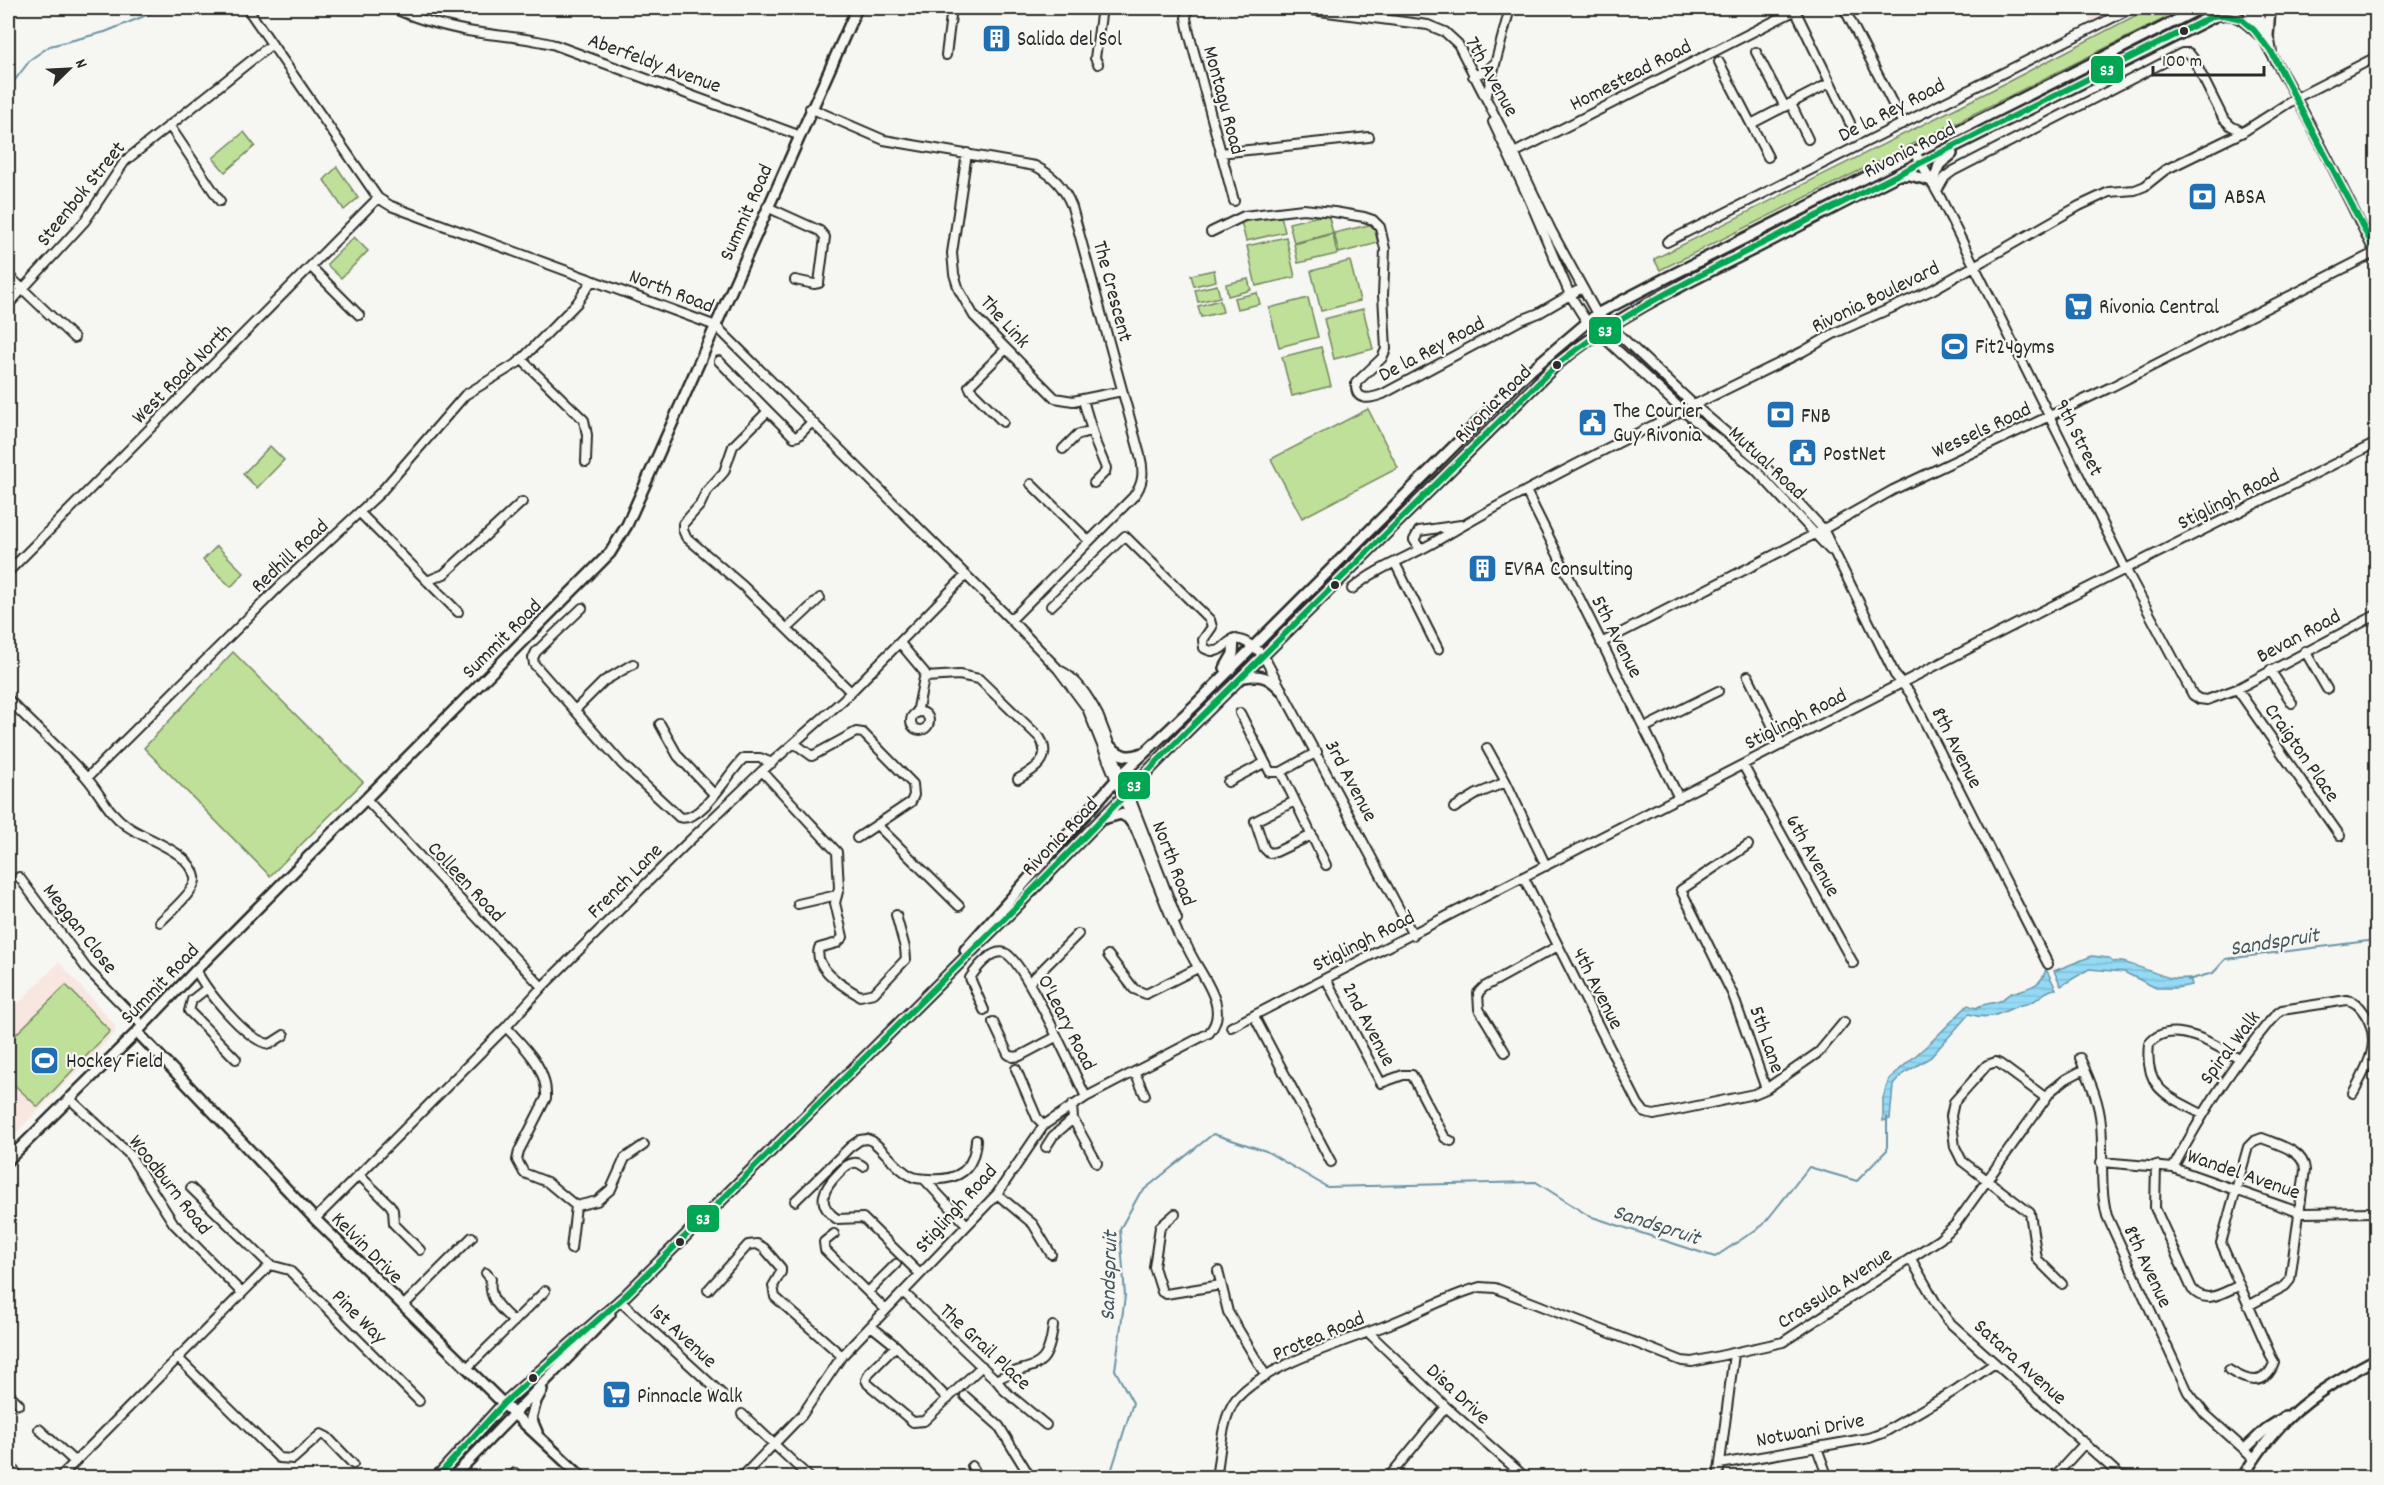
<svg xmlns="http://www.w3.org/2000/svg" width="2384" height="1485" viewBox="0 0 2384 1485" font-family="Dekko,sans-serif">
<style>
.built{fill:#f8e6e1}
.green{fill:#bee099;stroke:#748662;stroke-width:1.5}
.water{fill:url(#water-rules);stroke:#6a94a5;stroke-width:1.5}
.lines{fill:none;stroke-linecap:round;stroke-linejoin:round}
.stream{stroke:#6a94a5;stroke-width:2}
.minor-casing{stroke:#2b2b2b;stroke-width:12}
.major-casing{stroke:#2b2b2b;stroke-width:14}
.minor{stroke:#f6f6f2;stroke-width:8}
.major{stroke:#f6f6f2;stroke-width:9}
.bus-1-casing{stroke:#f6f6f2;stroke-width:10}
.bus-1{stroke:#00a651;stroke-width:6}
.bus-dot{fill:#2b2b2b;stroke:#f6f6f2;stroke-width:2}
.labels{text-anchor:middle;stroke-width:4.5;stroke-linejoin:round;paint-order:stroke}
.poi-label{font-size:21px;fill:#2b2b2b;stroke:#f6f6f2;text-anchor:start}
.street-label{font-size:21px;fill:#2b2b2b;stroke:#f6f6f2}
.water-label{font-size:22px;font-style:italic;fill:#45575e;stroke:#f6f6f2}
.line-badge{stroke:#f6f6f2;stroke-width:2}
.badge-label{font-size:16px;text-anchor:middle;font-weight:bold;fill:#fff}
</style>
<defs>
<pattern id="water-rules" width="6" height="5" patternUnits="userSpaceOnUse" patternTransform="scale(1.5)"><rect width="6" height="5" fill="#94daf6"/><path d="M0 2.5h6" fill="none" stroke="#80bbd3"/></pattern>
</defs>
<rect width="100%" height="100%" fill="#f6f6f2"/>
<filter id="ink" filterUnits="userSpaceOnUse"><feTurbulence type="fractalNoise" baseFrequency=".0167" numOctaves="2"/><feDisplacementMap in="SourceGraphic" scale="12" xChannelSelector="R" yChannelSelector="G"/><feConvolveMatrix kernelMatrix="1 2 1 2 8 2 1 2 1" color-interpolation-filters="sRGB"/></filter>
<g filter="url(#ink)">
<path class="built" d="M2084,8H2126L2092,24Z
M59,962L115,1025V1033L8,1141V1014Z"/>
<path class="green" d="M2150,8H2186L1660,270L1654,259L1996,88Z
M244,132L255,146L225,172L213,158Z
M337,167L358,198L344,210L324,180Z
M1280,212L1285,232L1246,241L1241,222Z
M1328,214L1333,233L1294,243L1289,223Z
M1373,224L1378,243L1339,253L1334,233Z
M1333,234L1337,254L1298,263L1294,244Z
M354,237L368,251L341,278L328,266V263Z
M1286,237L1295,277L1256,286L1247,246Z
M1350,261L1360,301L1321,311L1311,271Z
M1214,270L1216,281L1194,286L1191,275Z
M1248,279L1251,290L1228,296L1226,284Z
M1217,285L1220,297L1198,302L1195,290Z
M1257,293L1260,304L1237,309L1234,298Z
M1308,298L1318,337L1279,347L1269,308Z
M1220,300L1223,312L1201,317L1198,306Z
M1363,309L1373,349L1334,359L1324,319Z
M1321,347L1331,386L1292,396L1282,357Z
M1368,409L1398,468L1302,518L1271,459Z
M270,446L284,460L257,488L243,474Z
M217,546L244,573L231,587L203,560Z
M233,652L363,782L270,876L144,748Z
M66,985L110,1031L38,1107L8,1079V1042Z"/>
<path class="water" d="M2092,956L2108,958L2113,962C2122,958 2156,975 2171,978C2177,979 2184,978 2190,978L2192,985L2176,988H2156L2124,972L2089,969L2061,986L2054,971Z
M2046,969L2056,989C2046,989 2041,998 2032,1002C2028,1005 2023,1004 2018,1006C1999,1013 1991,1021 1969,1014L1931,1057L1903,1074L1893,1085L1890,1119L1883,1121V1098L1889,1079L1931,1042L1968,1005L1976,1008C1984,1003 1992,1004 2000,1001C2004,999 2007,994 2012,993C2027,988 2042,987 2046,969Z"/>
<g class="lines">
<path class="stream" d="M8,89L31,59L50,46L105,32L164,8
M2188,980L2213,973L2226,959L2376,940
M1109,1478L1133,1403L1115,1370L1125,1296L1120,1229L1140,1193L1213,1134L1266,1151L1327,1187L1536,1182L1589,1216L1715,1257L1763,1225L1809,1167L1857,1181L1887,1150V1117"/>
<defs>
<path id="minor" d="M247,8L378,198L391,206L716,326L1011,620L1058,669L1087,708L1166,905L1179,936L1188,948
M393,8C416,19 443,26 468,31C497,36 526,37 555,45L798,135
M1188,8L1186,18L1189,33L1234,201
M1296,8L1428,25L1445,32L1458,44L1514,153L1552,232L1597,314L1694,405L1762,463L1823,529L1895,675L1910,693L2048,964
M1844,8L1903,124
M2247,8C2261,38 2279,66 2295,96C2323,148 2350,202 2376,255
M2256,8L2270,41L2272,52
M1795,10L1850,123
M1756,52L1785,107
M946,55L952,8
M1719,62L1751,124
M1098,64L1095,58L1102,8
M1473,76L1485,71L1494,64
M1486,98L1510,8
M1791,104L1808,139
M810,108L884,140L1035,166C1054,176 1064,187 1072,207L1140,455C1144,471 1144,484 1133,497L1011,620
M1493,122L1529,199L1570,295L1587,322L1683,411L1755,469L1830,550
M169,125L220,201
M1915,152L1941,199L2126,570L2193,695L2199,699L2207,700L2237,689L2376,615
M967,153L952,253L954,274L959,290L974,316L1055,398L1073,401L1122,391
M1220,153L1369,137
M1510,155L1800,8
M1768,157L1751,124L1830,83
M1937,191L1945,177L1953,171L2182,53H2189L2193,58L2223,118L2231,126L2243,132
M767,207L820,231L825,237L819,283L814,284L795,280
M1211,232L1244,216L1303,209L1334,212L1364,217L1373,220L1380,227L1385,249L1383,295L1386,349L1382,358L1356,383C1355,402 1370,399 1383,394L1521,320L1539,313L1582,288
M1667,242L2132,8
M311,267L359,315
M8,275L74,338
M8,305L85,221L125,161L272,44
M521,359L584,420L587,435L586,462
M719,361L768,411
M1083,400L1096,444L1106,468L1105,472L1094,483
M812,422L798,436L794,437L768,411L733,446L724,472L706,492L700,505L683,524V530L686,537L743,586L851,692
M1003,422L971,390L969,386L1006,349
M1063,449L1077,435L1092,430
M1031,484L1089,541
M1526,491L1679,798
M360,513L458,612
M1424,548L1418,546L1414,540L1419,531L1461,525
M1395,563L1438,649
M8,572L378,198
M427,581L444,574L522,502
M1352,589C1377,567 1410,557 1438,540C1556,471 1680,412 1802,352L1835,333L1932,290L2079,206L2109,192L2135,190L2145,186L2165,170L2243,132L2296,98L2376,57
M1051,606L1125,536L1210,620L1212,627L1203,640L1204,648C1231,663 1221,617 1263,655L1413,935
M582,608L536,652L533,658L534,664L622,764L679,817C701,825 729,771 744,758H760L772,763
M787,629L820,598
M900,643L925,673L917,713
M1601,643L1815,534L1893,490L2111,387L2376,252
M2305,651L2327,689
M1059,670C1077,678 1089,698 1098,715L1177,919
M2270,670L2292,703
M1748,676L1782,745
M925,677L959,675L979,679L1040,738C1053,759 1034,770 1018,779
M2237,689L2340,836
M8,699C33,725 62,750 86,777C101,794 107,812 127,826C146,840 190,851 195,877C198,889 169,913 160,922
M575,710L604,681L633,664
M911 721a9 9 0 1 1 18 0a9 9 0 1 1-18 0Z
M1240,713L1270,772H1281L1317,752
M660,724L678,756L714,794
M1644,728L1718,691
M794,743L812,756L856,732L863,733L913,784L914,795L911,802L857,838
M1487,748L1506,782L1546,866
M1743,765L1853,963
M762,771L837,852L839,888L835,903L843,937L837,943L819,948C813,968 844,987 860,996L874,993L906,959L905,948L896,915
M1281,772L1326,865
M87,778L281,585L380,493L465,395L519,362L577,303L592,280
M1228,782L1264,763
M366,799L542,987
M1295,801L1255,821L1264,848L1269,853L1276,852L1312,835
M1454,808L1477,794L1506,782
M877,825L959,906
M19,877L87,969L143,1026
M1524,878L1638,1104L1645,1113L1654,1115L1754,1094L1766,1089L1733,995L1681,890L1748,845
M798,904L837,895
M1108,955L1134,989L1146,994L1198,968
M196,970C206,990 247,1042 270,1044L284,1035
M1326,979L1381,1083L1403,1075H1412L1445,1138L1451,1141
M1030,982L1078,934
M206,989L192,1000L189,1011L236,1059
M984,1010L970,978C976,969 992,948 1005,953C1024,960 1074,1073 1086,1097
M1254,1016L1331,1162
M993,1022L1008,1054L1013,1057L1020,1056L1056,1037
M506,1027C524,1047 548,1068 546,1098L519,1151L517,1160L524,1173L547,1182L576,1206L597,1201L611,1189L625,1158L644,1145
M1231,1027L2044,610L2376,443
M1505,1052L1479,1009L1478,993L1484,987L1558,946
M2080,1058C2089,1079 2099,1100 2101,1124C2104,1155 2099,1186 2107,1216L2188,1392L2205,1414L2255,1459
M1016,1069L1037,1118L1044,1125
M1135,1073L1145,1095
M1766,1089L1819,1052L1844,1022
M69,1098L129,1154L174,1224L242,1293
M2046,1098L2000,1064L1996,1062L1987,1065L1954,1102L1951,1116L1955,1147L1962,1161L2030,1213L2037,1259L2062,1284
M1072,1105L1073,1119L1097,1163
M2202,1114C2167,1096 2144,1089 2149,1044C2170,1016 2218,1046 2239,1059
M1046,1147L1053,1136L1073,1119
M2101,1162L2173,1168L2301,1213L2376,1212
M2156,1165L2155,1208L2192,1289C2206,1305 2222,1293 2238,1286
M863,1166C860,1164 858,1162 854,1163C848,1163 843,1169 839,1173C823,1189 815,1204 837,1219L863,1218L920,1274
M2173,1168C2198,1121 2224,1078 2257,1037C2265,1028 2272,1016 2282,1010L2347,1000C2355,1001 2360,1006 2365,1014C2383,1042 2367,1067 2353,1093
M359,1175L390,1205L393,1210L394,1224L420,1250
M924,1179L967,1225
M191,1188L270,1265
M997,1194L1033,1224L1051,1254
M795,1201L850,1147L860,1140L867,1139L872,1141C886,1151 896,1169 911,1176C916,1179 923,1179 929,1179C959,1181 974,1170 976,1140
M1175,1214L1160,1227L1154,1267L1162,1292L1166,1294L1221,1285
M315,1219L506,1027L542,987L683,847L762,771L843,700L966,575
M834,1234L824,1242L825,1250L886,1310
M571,1249L576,1206
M1911,1259L1937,1305L1948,1321L2123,1478
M270,1265L289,1270L419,1401
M1218,1271L1228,1312L1266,1376
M486,1273L491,1279C488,1300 501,1309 514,1322
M708,1290L748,1245L757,1244L764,1248L781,1268V1272L773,1286L775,1297L842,1356
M868,1292L896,1264
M903,1292L996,1380L1005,1391L1046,1425
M619,1300L725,1397
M403,1306L472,1237
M871,1326L896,1346L948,1399
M1369,1333L1446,1407L1526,1478
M896,1346L869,1373L866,1380L868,1384L913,1422L924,1421L982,1366
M177,1357L279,1458L293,1459L321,1434L327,1437L353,1464
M467,1368L545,1291
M2229,1370C2246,1381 2265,1388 2274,1363L2221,1243L2248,1147L2254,1141L2262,1138C2278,1145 2304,1150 2305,1170L2290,1280L2285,1286L2248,1306
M996,1380C1030,1360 1047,1378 1053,1326
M8,1393L19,1404
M965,1396L999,1426L1026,1470L1024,1478
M742,1414L810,1478
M39,1429L75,1462
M1817,1448L1828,1478
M8,1464L21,1478
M1720,1464L1869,1438L1883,1433L1954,1391L1995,1363
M972,1466L979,1478
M515,1473L519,1478
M59,1478L270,1265
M741,1478L802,1415L842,1356L997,1194L1044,1125L1086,1097L1209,1033C1233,1006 1196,971 1186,944
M1216,1478C1220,1455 1222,1416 1236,1399C1265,1364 1349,1341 1392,1323C1420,1312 1450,1295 1480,1287L1495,1288L1682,1361L1692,1362L1783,1342L1940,1239L1955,1225L2051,1091L2066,1079L2085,1069
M1388,1478L1446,1407
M1718,1478L1734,1354
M2053,1478L2085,1443"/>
<path id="major" d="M2220,15C2237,11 2249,25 2261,36
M2268,36L2270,8
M1899,175H1910L1932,181
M1933,184L1939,165L1952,154
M1225,668L1233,654L1234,639
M1244,677C1261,674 1269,677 1281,690
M1110,746C1120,756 1129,759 1142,753
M1103,819L1121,814L1128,818L1134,826
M965,950L1116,780L1196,704L1524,376L1597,314L1662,280L2201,8
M137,1032L315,1219L514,1414L583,1478
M8,1160L137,1032L196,970L610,553L627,525L857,8
M537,1432L531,1418L536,1401L542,1390
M2245,1449L2266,1429L2285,1417
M436,1478L504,1403L625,1296L1015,908L1186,732L1555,366C1617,313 1701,277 1774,239C1925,159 2079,86 2231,8
M452,1478L610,1314
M2242,1478C2252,1462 2262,1446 2275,1432C2302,1400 2340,1378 2376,1359"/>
</defs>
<use href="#minor" class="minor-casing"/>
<use href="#major" class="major-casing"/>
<use href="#minor" class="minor"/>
<use href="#major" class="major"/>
<defs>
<path id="bus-1" d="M436,1478L504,1403L625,1296L1015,908L1186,732L1555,366C1629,307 1715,268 1799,225C1936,154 2075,86 2213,16L2224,15L2241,19L2254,30L2272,53L2376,252"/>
</defs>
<use href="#bus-1" class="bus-1-casing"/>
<use href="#bus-1" class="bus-1"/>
</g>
</g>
<defs>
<symbol id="building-square" viewBox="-11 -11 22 22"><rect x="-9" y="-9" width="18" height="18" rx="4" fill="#1f6fb2" stroke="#f6f6f2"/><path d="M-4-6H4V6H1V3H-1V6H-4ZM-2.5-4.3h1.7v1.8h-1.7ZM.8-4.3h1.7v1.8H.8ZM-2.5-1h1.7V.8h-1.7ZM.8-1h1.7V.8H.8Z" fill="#fff"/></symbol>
<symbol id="bank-square" viewBox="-11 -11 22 22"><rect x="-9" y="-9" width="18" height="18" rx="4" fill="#1f6fb2" stroke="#f6f6f2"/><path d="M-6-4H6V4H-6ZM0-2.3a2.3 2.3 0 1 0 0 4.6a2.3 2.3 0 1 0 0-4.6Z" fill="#fff"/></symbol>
<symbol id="supermarket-square" viewBox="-11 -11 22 22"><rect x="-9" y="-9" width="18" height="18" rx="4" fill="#1f6fb2" stroke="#f6f6f2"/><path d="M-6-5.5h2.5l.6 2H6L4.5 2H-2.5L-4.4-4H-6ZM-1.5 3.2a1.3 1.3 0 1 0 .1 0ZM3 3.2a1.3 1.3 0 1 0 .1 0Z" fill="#fff"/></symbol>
<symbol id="stadium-square" viewBox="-11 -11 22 22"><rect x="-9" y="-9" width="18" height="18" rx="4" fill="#1f6fb2" stroke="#f6f6f2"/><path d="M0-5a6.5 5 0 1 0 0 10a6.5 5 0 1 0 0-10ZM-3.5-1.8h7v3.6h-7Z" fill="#fff"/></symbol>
<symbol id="civic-square" viewBox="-11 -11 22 22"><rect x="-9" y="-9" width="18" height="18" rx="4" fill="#1f6fb2" stroke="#f6f6f2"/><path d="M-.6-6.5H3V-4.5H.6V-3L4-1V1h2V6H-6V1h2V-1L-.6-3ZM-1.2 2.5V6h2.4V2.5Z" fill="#fff"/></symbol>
</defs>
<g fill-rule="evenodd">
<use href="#building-square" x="980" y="22" width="33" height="33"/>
<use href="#bank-square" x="2186" y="180" width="33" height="33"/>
<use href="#supermarket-square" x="2062" y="290" width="33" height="33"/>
<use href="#stadium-square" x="1938" y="330" width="33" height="33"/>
<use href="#bank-square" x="1764" y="398" width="33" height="33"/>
<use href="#civic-square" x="1576" y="406" width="33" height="33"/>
<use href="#civic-square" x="1786" y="436" width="33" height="33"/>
<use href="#building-square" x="1466" y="552" width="33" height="33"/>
<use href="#stadium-square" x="28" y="1044" width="33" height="33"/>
<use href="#supermarket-square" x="600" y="1378" width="33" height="33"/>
</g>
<g class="bus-dot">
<circle cx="2184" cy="31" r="5"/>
<circle cx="1557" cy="365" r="5"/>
<circle cx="1335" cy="585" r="5"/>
<circle cx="680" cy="1242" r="5"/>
<circle cx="533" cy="1378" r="5"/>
</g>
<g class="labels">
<g class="poi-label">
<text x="1017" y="45">Salida del Sol</text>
<text x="2224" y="203">ABSA</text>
<text x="2099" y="313">Rivonia Central</text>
<text x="1975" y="353">Fit24gyms</text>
<text x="1613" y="417">The Courier<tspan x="1613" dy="24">Guy Rivonia</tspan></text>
<text x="1801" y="422">FNB</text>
<text x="1823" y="460">PostNet</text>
<text x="1504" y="575">EVRA Consulting</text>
<text x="66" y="1067">Hockey Field</text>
<text x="637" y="1402">Pinnacle Walk</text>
</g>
<g class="street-label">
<text transform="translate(655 62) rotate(20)" y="7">Aberfeldy Avenue</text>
<text transform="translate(1630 74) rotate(-27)" y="7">Homestead Road</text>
<text transform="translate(1493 76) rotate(61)" y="7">7th Avenue</text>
<text transform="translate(1225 100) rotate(75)" y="7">Montagu Road</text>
<text transform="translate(1891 109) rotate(-27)" y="7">De la Rey Road</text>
<text transform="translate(1909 149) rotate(-27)" y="7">Rivonia Road</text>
<text transform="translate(80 193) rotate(-51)" y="7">Steenbok Street</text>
<text transform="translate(745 212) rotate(-66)" y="7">Summit Road</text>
<text transform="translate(672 290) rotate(21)" y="7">North Road</text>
<text transform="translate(1114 291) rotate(75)" y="7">The Crescent</text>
<text transform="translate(1875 296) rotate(-26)" y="7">Rivonia Boulevard</text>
<text transform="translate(1006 321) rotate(48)" y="7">The Link</text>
<text transform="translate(1431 348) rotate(-28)" y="7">De la Rey Road</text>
<text transform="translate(181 373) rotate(-45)" y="7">West Road North</text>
<text transform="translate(1492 403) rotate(-45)" y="7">Rivonia Road</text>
<text transform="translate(1981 429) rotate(-25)" y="7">Wessels Road</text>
<text transform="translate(2080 437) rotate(63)" y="7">9th Street</text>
<text transform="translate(1768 462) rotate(43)" y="7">Mutual Road</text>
<text transform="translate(2228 498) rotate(-27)" y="7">Stiglingh Road</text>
<text transform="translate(289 555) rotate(-43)" y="7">Redhill Road</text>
<text transform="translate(2298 635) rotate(-28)" y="7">Bevan Road</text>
<text transform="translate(1618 636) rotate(63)" y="7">5th Avenue</text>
<text transform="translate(501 638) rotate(-45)" y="7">Summit Road</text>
<text transform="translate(1795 718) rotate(-27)" y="7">Stiglingh Road</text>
<text transform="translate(1958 747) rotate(63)" y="7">8th Avenue</text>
<text transform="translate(2303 752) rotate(55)" y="7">Craigton Place</text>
<text transform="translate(1352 780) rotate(62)" y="7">3rd Avenue</text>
<text transform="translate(1059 836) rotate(-46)" y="7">Rivonia Road</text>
<text transform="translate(1814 855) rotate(61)" y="7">6th Avenue</text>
<text transform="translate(1175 863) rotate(69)" y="7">North Road</text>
<text transform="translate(624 880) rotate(-45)" y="7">French Lane</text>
<text transform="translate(467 881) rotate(47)" y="7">Colleen Road</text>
<text transform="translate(81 928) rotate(52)" y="7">Meggan Close</text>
<text transform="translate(1363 940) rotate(-27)" y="7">Stiglingh Road</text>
<text transform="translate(159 983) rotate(-46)" y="7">Summit Road</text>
<text transform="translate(1599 988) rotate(63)" y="7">4th Avenue</text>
<text transform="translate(1068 1022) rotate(63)" y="7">O'Leary Road</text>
<text transform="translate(1370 1024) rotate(62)" y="7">2nd Avenue</text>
<text transform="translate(1768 1039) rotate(71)" y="7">5th Lane</text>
<text transform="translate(2229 1047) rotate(-53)" y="7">Spiral Walk</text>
<text transform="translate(2244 1173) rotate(19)" y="7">Wandel Avenue</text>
<text transform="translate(171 1184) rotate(52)" y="7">Woodburn Road</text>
<text transform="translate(955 1208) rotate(-48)" y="7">Stiglingh Road</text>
<text transform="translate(368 1247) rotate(45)" y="7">Kelvin Drive</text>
<text transform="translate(2149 1266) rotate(65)" y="7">8th Avenue</text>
<text transform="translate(1834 1287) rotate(-33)" y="7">Crassula Avenue</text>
<text transform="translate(360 1316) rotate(45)" y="7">Pine Way</text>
<text transform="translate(684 1335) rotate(43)" y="7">1st Avenue</text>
<text transform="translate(1318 1335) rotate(-23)" y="7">Protea Road</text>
<text transform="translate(986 1346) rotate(43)" y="7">The Grail Place</text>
<text transform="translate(2021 1361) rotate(42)" y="7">Satara Avenue</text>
<text transform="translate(1459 1393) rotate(43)" y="7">Disa Drive</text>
<text transform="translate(1810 1429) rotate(-11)" y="7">Notwani Drive</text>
</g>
<g class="water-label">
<text transform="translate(2274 940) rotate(-9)" y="8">Sandspruit</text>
<text transform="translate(1657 1223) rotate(18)" y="8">Sandspruit</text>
<text transform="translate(1107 1276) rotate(-88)" y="8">Sandspruit</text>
</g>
</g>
<g class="line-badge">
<rect x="2090" y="55" width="34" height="29" rx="6" fill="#00a651"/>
<rect x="1588" y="316" width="34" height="29" rx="6" fill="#00a651"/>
<rect x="1117" y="771" width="34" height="29" rx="6" fill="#00a651"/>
<rect x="686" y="1204" width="34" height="29" rx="6" fill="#00a651"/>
</g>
<g class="badge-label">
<text x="2107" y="75">S3</text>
<text x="1605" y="336">S3</text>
<text x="1134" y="791">S3</text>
<text x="703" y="1224">S3</text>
</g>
<rect width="2384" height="1485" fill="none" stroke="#f6f6f2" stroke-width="30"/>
<rect x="15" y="15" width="2354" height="1455" fill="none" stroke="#2b2b2b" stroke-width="2" filter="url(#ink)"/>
<g transform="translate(69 69) rotate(66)" stroke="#f6f6f2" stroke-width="4.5" paint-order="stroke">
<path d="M0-4.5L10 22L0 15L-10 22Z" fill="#2b2b2b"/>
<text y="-9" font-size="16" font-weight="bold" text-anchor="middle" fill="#2b2b2b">N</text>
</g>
<path d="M2153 66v9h111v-9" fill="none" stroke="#2b2b2b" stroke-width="3"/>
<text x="2162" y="66" font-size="18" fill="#2b2b2b" stroke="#f6f6f2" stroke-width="4.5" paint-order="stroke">100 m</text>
</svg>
